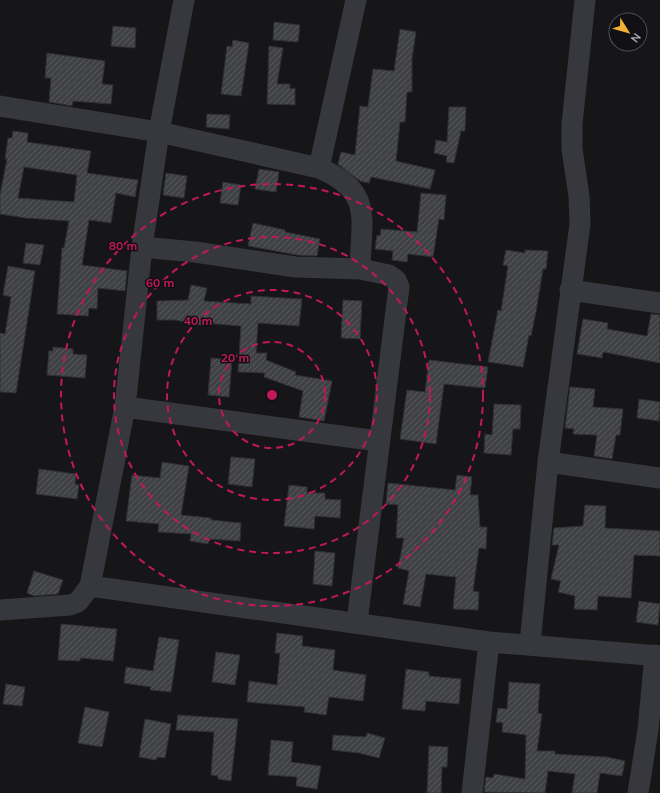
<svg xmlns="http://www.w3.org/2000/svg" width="660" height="793" viewBox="0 0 660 793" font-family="Mulish,sans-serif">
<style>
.building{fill:url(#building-hatch);stroke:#303034;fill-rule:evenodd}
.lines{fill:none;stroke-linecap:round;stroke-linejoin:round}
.street{stroke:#37383d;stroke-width:21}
.ring{fill:none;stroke:#c2185b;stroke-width:2;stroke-dasharray:7 5}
.centre{fill:#c2185b;stroke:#111113;stroke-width:2}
.ring-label{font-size:12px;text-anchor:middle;font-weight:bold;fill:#c2185b;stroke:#111113;stroke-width:3;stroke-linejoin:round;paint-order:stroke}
</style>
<defs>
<pattern id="building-hatch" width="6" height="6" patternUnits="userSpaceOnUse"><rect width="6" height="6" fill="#404145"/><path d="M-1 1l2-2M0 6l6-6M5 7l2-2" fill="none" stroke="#595a5e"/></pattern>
</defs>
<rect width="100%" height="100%" fill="#161618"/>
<path class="building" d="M274,22L300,25L298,42L273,40Z
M113,26L136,28L135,48L111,46Z
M400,29L416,32L412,58V92H407L405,122H400L396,161L435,170L430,189L371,177L369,183L360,181L338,164L341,152L355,155L360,106L368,107L373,69L394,71Z
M233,40L249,43L241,96L221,94L227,46L232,47Z
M269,46L283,48L277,84H290V89L295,88V105L267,104Z
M47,53L105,61L102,84L113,85L111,104L73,101L72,106L49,102L51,78H45Z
M449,107H466L465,131H461L454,163L446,162L447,156L434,153L436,140L447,142Z
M207,114L230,115L229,129L206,127Z
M13,131L28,133L27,142L91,151L87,173L138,180L135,197L116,193L111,223L89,220L82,265L127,271L125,291L98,288L97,309L89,308L88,316L57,314L62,248H64L69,221L26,218L0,214V195L7,159H5L8,138H12ZM24,167L77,175L74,202L18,198Z
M259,169L279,172L276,192L255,189Z
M166,173L187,176L184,198L163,195Z
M223,182L241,185L238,205L220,203Z
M421,193L446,195L444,220L439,219L433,257L408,254L407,262L392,260L393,251L375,249L377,235L380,236L381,229L417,232Z
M253,223L285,230V232L320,239L317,256L297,255L248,246Z
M26,243L44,245L40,265L23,263Z
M506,250L525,253V250L548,251L546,269H543L536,312L531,336L529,335L523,367L488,362L498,310L501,311L508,266L503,265Z
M8,266L35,271L16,393L0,392V333L5,334L11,297L3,295Z
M191,285L207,288L204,301L251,304V296L302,299L299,326L258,323L256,353H267L266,360L296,372L295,375L332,381L324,421L299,417L303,391L264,377L265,373L238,372L241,326L204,323V326L175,320H157V301L188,300Z
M343,300L362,301L360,339L341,338Z
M651,314L660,315V363L603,352L602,358L577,354L583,319L608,323L607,329L647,336Z
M53,347L73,349V354L87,355L85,378L47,375L49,351H53Z
M211,358L232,360L229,397L208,395Z
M429,360L488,367L485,388L444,384L436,444L400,439L407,390L425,392Z
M570,387L595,389L593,407L623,409L620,435H616L612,459L594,456L597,435L573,434L574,429L565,428Z
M639,399L660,402L659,421L637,418Z
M494,404L521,405L520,429H513L511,455L484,453L485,434L492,435Z
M231,457L255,459L252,487L228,484Z
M162,462L189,466L181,515L211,518V520L241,523L240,541L209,539L208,544L190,541L191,534L158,532L159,524L126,521L132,475L160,478Z
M39,469L76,474L75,484L79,485L77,499L36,494Z
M457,475L472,477L470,495H478L480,527H487L486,549L479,548L473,591L479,592L478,610L453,609L456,577L426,574L420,607L403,604L409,571L398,568L404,538H396L398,505L386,504L388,483L455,490Z
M289,485L307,487V493H325V499L341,500L340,518L315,516L314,529L284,526Z
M585,505L606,506L605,528L660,531V556L634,555L631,598L598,596L597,610L574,609L575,596L558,592L561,581L551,579L559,545H552L554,528L583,526Z
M315,551L335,553L332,586L313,584Z
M34,571L63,580L58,594L34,596L27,593Z
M639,601L660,604L658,625L636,622Z
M61,624L117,629L113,661L80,658V661L58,660Z
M277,633L303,636L302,646L335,650L333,670L366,675L363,701L329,697L326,715L304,712L305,707L247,702L249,681L277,685L280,653H275Z
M159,637L179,640L171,692L150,690L151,687L124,683L126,667L153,671Z
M216,652L240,655L235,685L212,682Z
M406,669L429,672V676L461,679L459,704L426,701L425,711L402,709Z
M509,682L540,684L538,713L542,714L537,751H555V754L607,757L625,761L622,776L600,773L597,793H572L575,774L548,771L545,793L484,792L486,777L493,778L494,774L525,779L526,735L502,732L503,723L496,722L498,708L507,709Z
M6,684L25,687L22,706L3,704Z
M85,707L109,712L102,747L78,743Z
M178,715L238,719L231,781L218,779V776L211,775L214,732L176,730Z
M145,719L171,724L165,758L157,757L156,760L139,757Z
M367,733L385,738L379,758L359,753L332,750L333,735L366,737Z
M271,740L293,742L291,762L321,766L317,789L296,786L297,777L268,775Z
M429,746L448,747L447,767H442L441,793H427Z"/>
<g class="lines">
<path class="street" d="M0,106L159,132L319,168C374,191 361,219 360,269
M319,168L356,0
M142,247L195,252L296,267L360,269L389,275L396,280L399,287L357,622
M570,290L660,303
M125,407L378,441
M548,462L660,478
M90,586L489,642L660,656
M0,610L70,605L78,602L90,586L125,407L142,247L159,132L184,0
M530,644L548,462L580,224L579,196L572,149V124L585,0
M472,793L489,642
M638,793L648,730L655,655"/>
</g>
<g class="ring">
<circle cx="272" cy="395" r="53"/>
<circle cx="272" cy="395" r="105"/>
<circle cx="272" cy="395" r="158"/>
<circle cx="272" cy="395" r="211"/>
</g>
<circle cx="272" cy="395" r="6" class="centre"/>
<g class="ring-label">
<text x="123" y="250">80 m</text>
<text x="160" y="287">60 m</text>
<text x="198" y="325">40 m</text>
<text x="235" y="362">20 m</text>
</g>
<g transform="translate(628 32) rotate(127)"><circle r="19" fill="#111113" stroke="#4d4f55"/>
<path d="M0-3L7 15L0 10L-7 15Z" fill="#f2b134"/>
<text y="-6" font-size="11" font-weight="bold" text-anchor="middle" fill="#a8adb8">N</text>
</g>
</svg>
